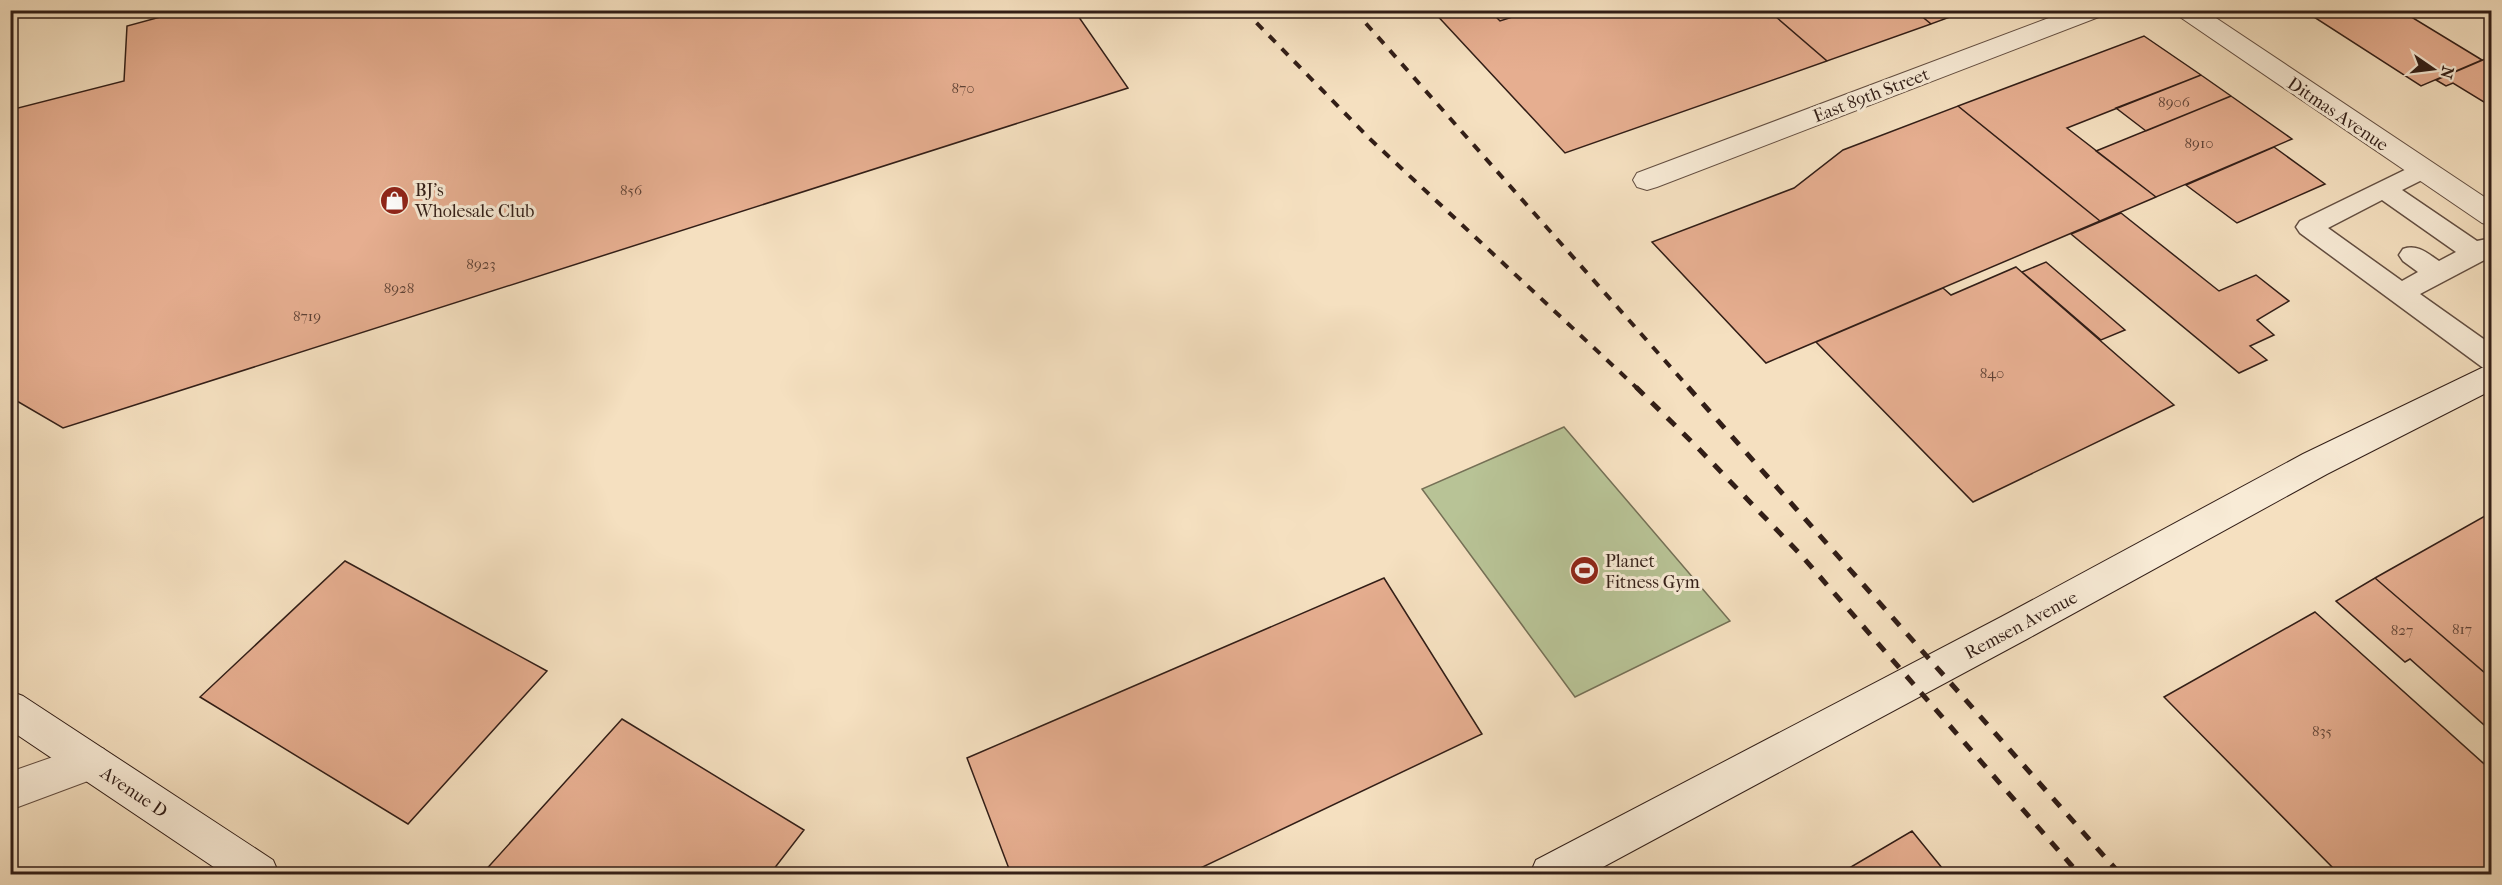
<svg xmlns="http://www.w3.org/2000/svg" width="2502" height="885" viewBox="0 0 2502 885" font-family="'IM FELL French Canon',serif">
<style>
.green{fill:#b8c396;stroke:#757056;stroke-width:1.5}
.building{fill:#e6ae90;stroke:#321e17;stroke-width:1.5}
.lines{fill:none;stroke-linecap:round;stroke-linejoin:round}
.lane-casing{stroke:#634e41;stroke-width:3}
.street-casing{stroke:#634e41;stroke-width:2}
.secondary-casing{stroke:#321e17;stroke-width:2}
.lane{fill:#f8ebd6;fill-rule:evenodd}
.street{fill:#f8ebd6;fill-rule:evenodd}
.secondary{fill:#f8ebd6;fill-rule:evenodd}
.rail-far1{stroke:#321e17;stroke-width:4;stroke-dasharray:9 9;stroke-linecap:butt}
.rail{stroke:#321e17;stroke-width:5;stroke-dasharray:11 11;stroke-linecap:butt}
.labels{text-anchor:middle;stroke-width:6;stroke-linejoin:round;paint-order:stroke}
.number-label{font-size:15px;fill:#5f4235}
.street-label{font-size:18px;fill:#321e17;stroke:#f8ebd6}
.poi-label{font-size:18px;fill:#321e17;stroke:#f8ebd6;text-anchor:start}
</style>
<rect width="100%" height="100%" fill="#f5e0c0"/>
<filter id="stains"><feTurbulence type="fractalNoise" baseFrequency=".00333" numOctaves="4"/><feColorMatrix values="0 0 0 0 .2 0 0 0 0 .09 0 0 0 0 .02 0 0 0 .5 -.17"/></filter>
<radialGradient id="worn" r=".72"><stop offset=".6" stop-color="#630" stop-opacity="0"/><stop offset="1" stop-color="#630" stop-opacity=".3"/></radialGradient>
<path class="green" d="M1564,427L1730,621L1575,697L1422,489Z"/>
<path class="building" d="M186,10H1074L1128,88L63,428L10,397V110L124,81L127,26Z
M1432,10H1489L1500,21L1535,10H1768L1827,61L1565,153Z
M1489,10H1535L1500,21Z
M1768,10H1914L1931,24L1827,61Z
M1914,10H1969L1931,24Z
M2303,10H2400L2482,60L2421,86Z
M2144,36L2201,75L2067,128L2156,197L2100,221L1958,106Z
M2492,56V107L2453,83L2446,86L2436,80Z
M2201,75L2231,96L2146,131L2116,108Z
M2231,96L2292,139L2156,197L2096,151Z
M1958,106L2100,221L1766,363L1652,242L1794,188L1843,150Z
M2274,147L2325,184L2237,223L2186,185Z
M2121,213L2219,291L2256,275L2289,301L2257,320L2274,335L2250,346L2267,360L2239,373L2071,234Z
M2046,262L2125,330L2101,340L2022,272Z
M2016,267L2174,405L1973,502L1816,342L1943,288L1951,295Z
M2492,512V679L2375,578Z
M345,561L547,671L408,824L200,697Z
M1384,578L1482,734L1188,874H1011L967,758Z
M2375,578L2492,679V732L2410,659L2405,662L2336,601Z
M2315,612L2492,771V867L2481,874H2339L2164,697Z
M622,719L804,830L770,874H482Z
M1912,831L1947,874H1839Z"/>
<g class="lines">
<defs>
<path id="lane" d="M2421,162L2430,164L2433,170L2430,176L2402,190L2477,241L2492,238V256L2420,294L2492,345V370L2482,367L2300,233L2296,227L2300,221ZM2382,200L2456,252L2439,261C2427,253 2418,244 2403,249L2399,255L2403,261L2418,272L2402,281L2328,228Z"/>
<path id="street" d="M2070,10H2107L2104,15L1657,187L1647,190L1637,187L1633,180L1637,173Z
M2174,10H2204L2492,202V226L2482,223L2177,15Z
M90,744L104,749L109,762L104,775L10,810V772Z"/>
<path id="secondary" d="M2492,363V390L2327,474L2027,639L1590,874H1530L1536,860L2001,617L2303,454Z
M10,691L23,696L273,860L279,874H224L10,730Z"/>
</defs>
<use href="#lane" class="lane-casing"/>
<use href="#street" class="street-casing"/>
<use href="#secondary" class="secondary-casing"/>
<use href="#lane" class="lane"/>
<use href="#street" class="street"/>
<use href="#secondary" class="secondary"/>
<path class="rail-far1" d="M1244,10L1370,139L1638,389
M1354,10L1690,389"/>
<path class="rail" d="M1636,387L1697,447L1801,555L2079,874
M1688,387L2120,874"/>
</g>
<defs>
<symbol id="shop-disc" viewBox="-11 -11 22 22"><circle r="9.5" fill="#8f2418" stroke="#f8ebd6"/><path d="M-5-2.5h2.3a2.7 3.5 0 0 1 5.4 0H5L5.5 6h-11ZM-1.5-2.5h3a1.5 2.3 0 0 0-3 0Z" fill="#fff"/></symbol>
<symbol id="stadium-disc" viewBox="-11 -11 22 22"><circle r="9.5" fill="#8f2418" stroke="#f8ebd6"/><path d="M0-5a6.5 5 0 1 0 0 10a6.5 5 0 1 0 0-10ZM-3.5-1.8h7v3.6h-7Z" fill="#fff"/></symbol>
</defs>
<g fill-rule="evenodd">
<use href="#shop-disc" x="378" y="184" width="33" height="33"/>
<use href="#stadium-disc" x="1568" y="554" width="33" height="33"/>
</g>
<g class="labels">
<g class="number-label">
<text x="963" y="93">870</text>
<text x="2174" y="107">8906</text>
<text x="2199" y="148">8910</text>
<text x="631" y="195">856</text>
<text x="481" y="269">8923</text>
<text x="399" y="293">8928</text>
<text x="307" y="321">8719</text>
<text x="1992" y="378">840</text>
<text x="2462" y="634">817</text>
<text x="2402" y="635">827</text>
<text x="2322" y="736">835</text>
</g>
<g class="street-label">
<text transform="translate(1871 95) rotate(-21)" y="6">East 89th Street</text>
<text transform="translate(2338 114) rotate(34)" y="6">Ditmas Avenue</text>
<text transform="translate(2021 625) rotate(-28)" y="6">Remsen Avenue</text>
<text transform="translate(134 792) rotate(34)" y="6">Avenue D</text>
</g>
<g class="poi-label">
<text x="415" y="196">BJ's<tspan x="415" dy="21">Wholesale Club</tspan></text>
<text x="1605" y="567">Planet<tspan x="1605" dy="21">Fitness Gym</tspan></text>
</g>
</g>
<rect width="2502" height="885" fill="none" stroke="#f5e0c0" stroke-width="36"/>
<rect x="12" y="12" width="2478" height="861" fill="none" stroke="#321e17" stroke-width="3"/>
<rect x="18" y="18" width="2466" height="849" fill="none" stroke="#321e17" stroke-width="1.5"/>
<g transform="translate(2433 69) rotate(104)" stroke="#f8ebd6" stroke-width="4.5" paint-order="stroke">
<path d="M0-4.5L10 22L0 15L-10 22Z" fill="#321e17"/>
<text y="-9" font-size="16" font-weight="bold" text-anchor="middle" fill="#321e17">N</text>
</g>
<rect width="100%" height="100%" filter="url(#stains)"/>
<rect width="100%" height="100%" fill="url(#worn)"/>
</svg>
